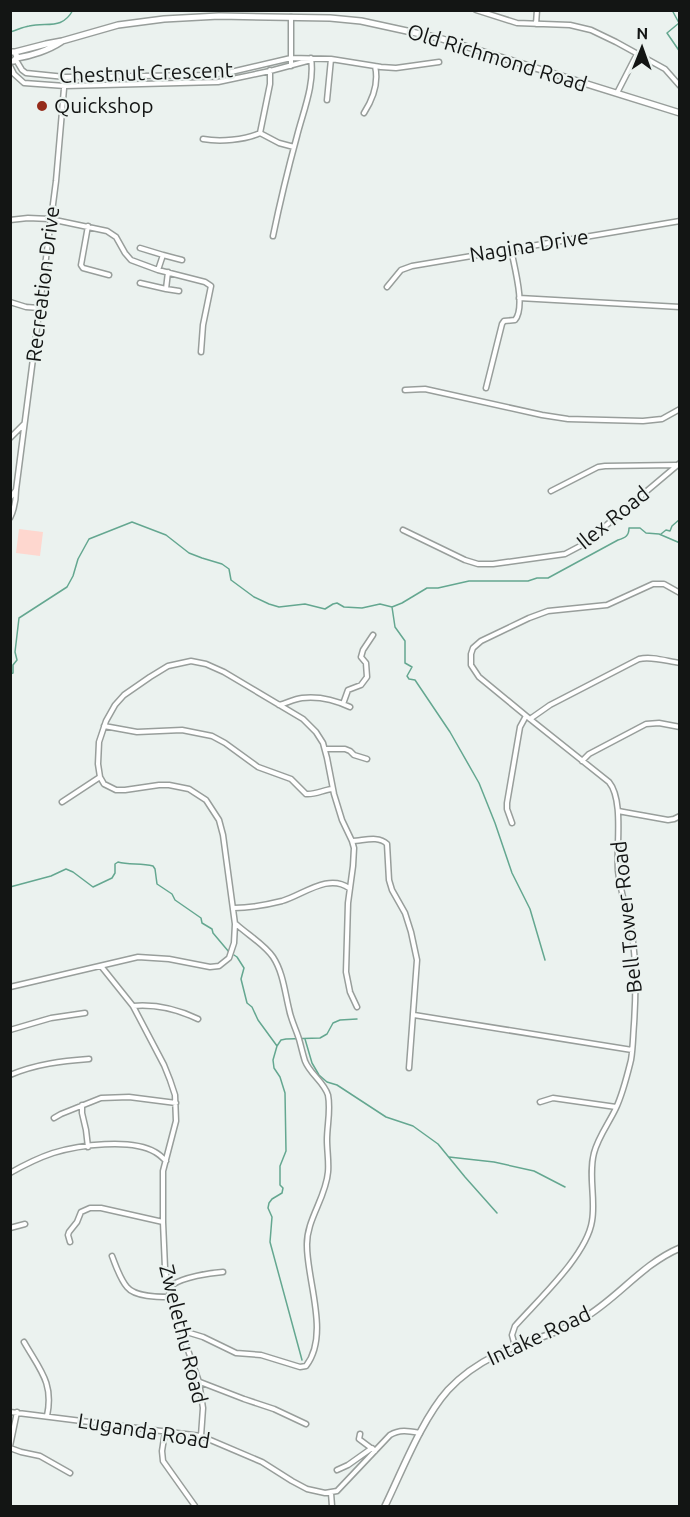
<svg xmlns="http://www.w3.org/2000/svg" width="690" height="1517" viewBox="0 0 690 1517" font-family="Ubuntu,sans-serif">
<style>
.pitch{fill:#fed7cf}
.lines{fill:none;stroke-linecap:round;stroke-linejoin:round}
.stream{stroke:#64a790;stroke-width:1.5}
.minor-casing{stroke:#989e9b;stroke-width:7}
.tertiary-casing{stroke:#989e9b;stroke-width:8}
.minor{stroke:#fff;stroke-width:4}
.tertiary{stroke:#fff;stroke-width:5}
.poi-dot{fill:#952b1a;stroke:#ebf2ef;stroke-width:2}
.labels{text-anchor:middle;stroke-width:4.5;stroke-linejoin:round;paint-order:stroke}
.street-label{font-size:21px;fill:#131514;stroke:#ebf2ef}
.poi-label{font-size:21px;fill:#131514;stroke:#ebf2ef;text-anchor:start}
</style>
<rect width="100%" height="100%" fill="#ebf2ef"/>
<path class="pitch" d="M19,529L43,532L40,556L16,553Z"/>
<g class="lines">
<path class="stream" d="M672,10L679,23L667,33L680,52
M10,32C17,30 23,27 29,26C48,22 62,30 73,10
M661,534L666,530L670,531L672,526L680,519
M392,607L395,627L405,641V663L412,667L407,676L409,679L415,680L450,732L479,783L495,823L512,873L530,909L545,960
M10,674L13,673V665L17,660L15,652L19,618L67,587L73,576L78,559L89,539L132,522L166,535L189,553L202,558L222,564L229,569L231,580L254,597L269,604L279,607L305,604L325,609L333,604L337,603L344,607L362,608L380,604L392,607L402,603L427,588H438L469,581H528L537,578H548L618,540C625,538 629,536 629,528H640L646,533L659,534L680,543
M10,887L51,876L66,869L73,872L93,887L112,878L115,873V864L118,862C129,865 141,863 153,866L155,869L157,884L172,894L175,900L201,918L202,923L212,929L213,933L229,952
M234,955L237,957L244,968L241,979L247,1003L252,1007L258,1020L277,1046L273,1060L274,1068L280,1077L285,1093L286,1151L280,1166V1185L283,1188L282,1193L272,1199L269,1203L268,1208L272,1217L270,1242L302,1360
M305,1039L312,1063L319,1075L327,1082L337,1085L386,1117L413,1126L438,1144L465,1177L497,1213
M277,1046L281,1040L286,1039L320,1038L327,1034L333,1023L340,1020L357,1019
M449,1157L494,1162L534,1171L565,1187"/>
<defs>
<path id="minor" d="M476,10L517,23L570,25L591,30L616,42L665,69L680,86
M536,24L537,10
M16,60L22,70L26,73L65,77L211,75L231,72L291,58L331,59L381,67L396,68L439,62
M10,66L14,74L24,83L65,86L218,82L270,71L311,60
M291,66V17
M617,93L637,54
M327,100L331,59
M364,113C373,99 379,83 375,66
M260,133L279,143L294,147
M203,139C220,142 245,140 260,133L270,84V70
M10,220L28,218L50,219L107,231L116,237L125,253L131,260L158,270L163,255L140,248
M88,226L81,265L83,268L109,275
M273,236C280,202 288,169 297,136C303,112 315,84 311,58
M163,255L182,260
M158,270L205,282L211,286L203,325L201,352
M140,283L166,289L168,272
M387,287L401,270L412,266L680,221
M166,289L179,291
M519,298L680,307
M10,302L26,307L39,308
M486,388L502,324L504,321L515,320C526,307 514,266 511,249
M405,390L425,389L542,415L568,419L643,421L662,419L680,409
M10,438L24,424
M551,491L598,467L605,466L676,465
M10,498L16,490
M10,518C15,508 16,500 16,490L56,181L65,77
M403,530L465,560L478,564H493L565,554L584,544L680,463
M343,704L348,690L361,685L367,677L366,663L361,657L363,650L373,635
M279,705C287,703 294,699 302,698C319,696 335,700 350,707
M530,719L550,705L639,659C652,656 666,661 680,663
M104,726L137,732L182,730L212,736L225,743L258,767L291,779L306,794C315,795 323,790 332,789
M325,749H345L350,751L354,755L367,759
M582,761L589,754L646,724L659,723L680,727
M62,802L100,777
M618,811L668,820L674,819L680,816
M512,823L507,809V803L520,727L526,716
M352,841C363,841 378,835 387,844L389,880L392,890L405,913L411,932L417,960L409,1068
M234,908C250,908 266,905 282,901C303,895 328,873 349,888
M101,966L133,1006L164,1065L170,1080L175,1095L176,1121L163,1171V1222L165,1268L171,1301L199,1382L203,1408L201,1436
M10,987L138,957L169,959L210,967L219,966L229,958L234,943L235,924L223,835L219,820L206,800L189,789L169,785H159L125,790H116L104,784L100,777L98,764L99,742L106,721L115,705L124,695L150,677L168,666L191,661L206,664L224,672L303,719L316,732L323,743L327,758L334,794L342,820L352,841L354,848L353,866L348,903L346,972L350,992L357,1007
M133,1006C156,1004 177,1009 198,1019
M414,1015L632,1050
M10,1030L51,1018L85,1013
M10,1075C36,1064 62,1061 89,1059
M540,1102L553,1098L616,1107
M82,1105V1113L86,1130L88,1147
M54,1118L61,1114L101,1098L129,1097L176,1103
M10,1173C24,1165 38,1158 53,1153C79,1145 131,1138 155,1152C159,1154 163,1158 166,1161
M10,1228L25,1224
M70,1242L68,1235L69,1232L77,1222L81,1212L90,1208H101L163,1222
M112,1256C116,1266 120,1279 127,1287C135,1297 158,1297 170,1297
M170,1291L172,1285C184,1277 209,1273 223,1272
M180,1330L203,1337L236,1353L261,1355L300,1367L306,1366C330,1335 307,1281 307,1246C306,1220 326,1198 328,1172C329,1162 327,1151 327,1140C327,1125 331,1110 328,1095C324,1082 310,1074 305,1061C303,1055 301,1046 299,1039C296,1029 291,1020 289,1009C285,993 283,972 273,957C264,944 248,935 236,924
M24,1342C40,1370 54,1383 47,1416
M515,1346L512,1335L515,1326C538,1300 587,1255 592,1221C596,1199 588,1175 594,1153C598,1137 609,1123 616,1108C623,1093 627,1076 631,1060C633,1048 633,1036 634,1024C636,993 637,960 631,929C627,909 620,891 618,871C616,847 624,800 609,782L530,719L479,677L471,665V654L473,648L481,641L529,618L548,611L607,605L653,584H664L680,593
M200,1382L244,1399L274,1409L306,1424
M10,1412L201,1436L262,1462L292,1481L307,1489L325,1493L337,1491L390,1435C400,1429 409,1431 420,1433
M165,1432L162,1451L163,1461L195,1506
M360,1434L359,1439L371,1448
M10,1446L17,1412
M10,1448L21,1452L40,1456L70,1473
M337,1470L348,1465L372,1448L375,1451
M331,1493L332,1506"/>
<path id="tertiary" d="M10,52H15L17,57L14,61H10
M15,52L46,44L62,41L118,25L164,19L219,16L330,18L361,21L439,38L680,113
M17,58C31,56 49,50 61,42
M385,1506C402,1471 422,1419 448,1390C461,1376 478,1364 496,1355C524,1341 557,1335 584,1318C618,1298 642,1264 680,1248"/>
</defs>
<use href="#minor" class="minor-casing"/>
<use href="#tertiary" class="tertiary-casing"/>
<use href="#minor" class="minor"/>
<use href="#tertiary" class="tertiary"/>
</g>
<circle class="poi-dot" cx="42" cy="106" r="6"/>
<g class="labels">
<g class="street-label">
<text transform="translate(497 58) rotate(17)" y="7">Old Richmond Road</text>
<text transform="translate(146 73) rotate(-2)" y="7">Chestnut Crescent</text>
<text transform="translate(529 246) rotate(-9)" y="7">Nagina Drive</text>
<text transform="translate(43 284) rotate(-83)" y="7">Recreation Drive</text>
<text transform="translate(613 518) rotate(-39)" y="7">Ilex Road</text>
<text transform="translate(627 917) rotate(-96)" y="7">Bell Tower Road</text>
<text transform="translate(183 1334) rotate(76)" y="7">Zwelethu Road</text>
<text transform="translate(539 1336) rotate(-25)" y="7">Intake Road</text>
<text transform="translate(144 1431) rotate(9)" y="7">Luganda Road</text>
</g>
<g class="poi-label">
<text x="54" y="113">Quickshop</text>
</g>
</g>
<rect width="690" height="1517" fill="none" stroke="#131514" stroke-width="24"/>
<g transform="translate(642 48) rotate(1)" stroke="#ebf2ef" stroke-width="4.5" paint-order="stroke">
<path d="M0-4.5L10 22L0 15L-10 22Z" fill="#131514"/>
<text y="-9" font-size="16" font-weight="bold" text-anchor="middle" fill="#131514">N</text>
</g>
</svg>
